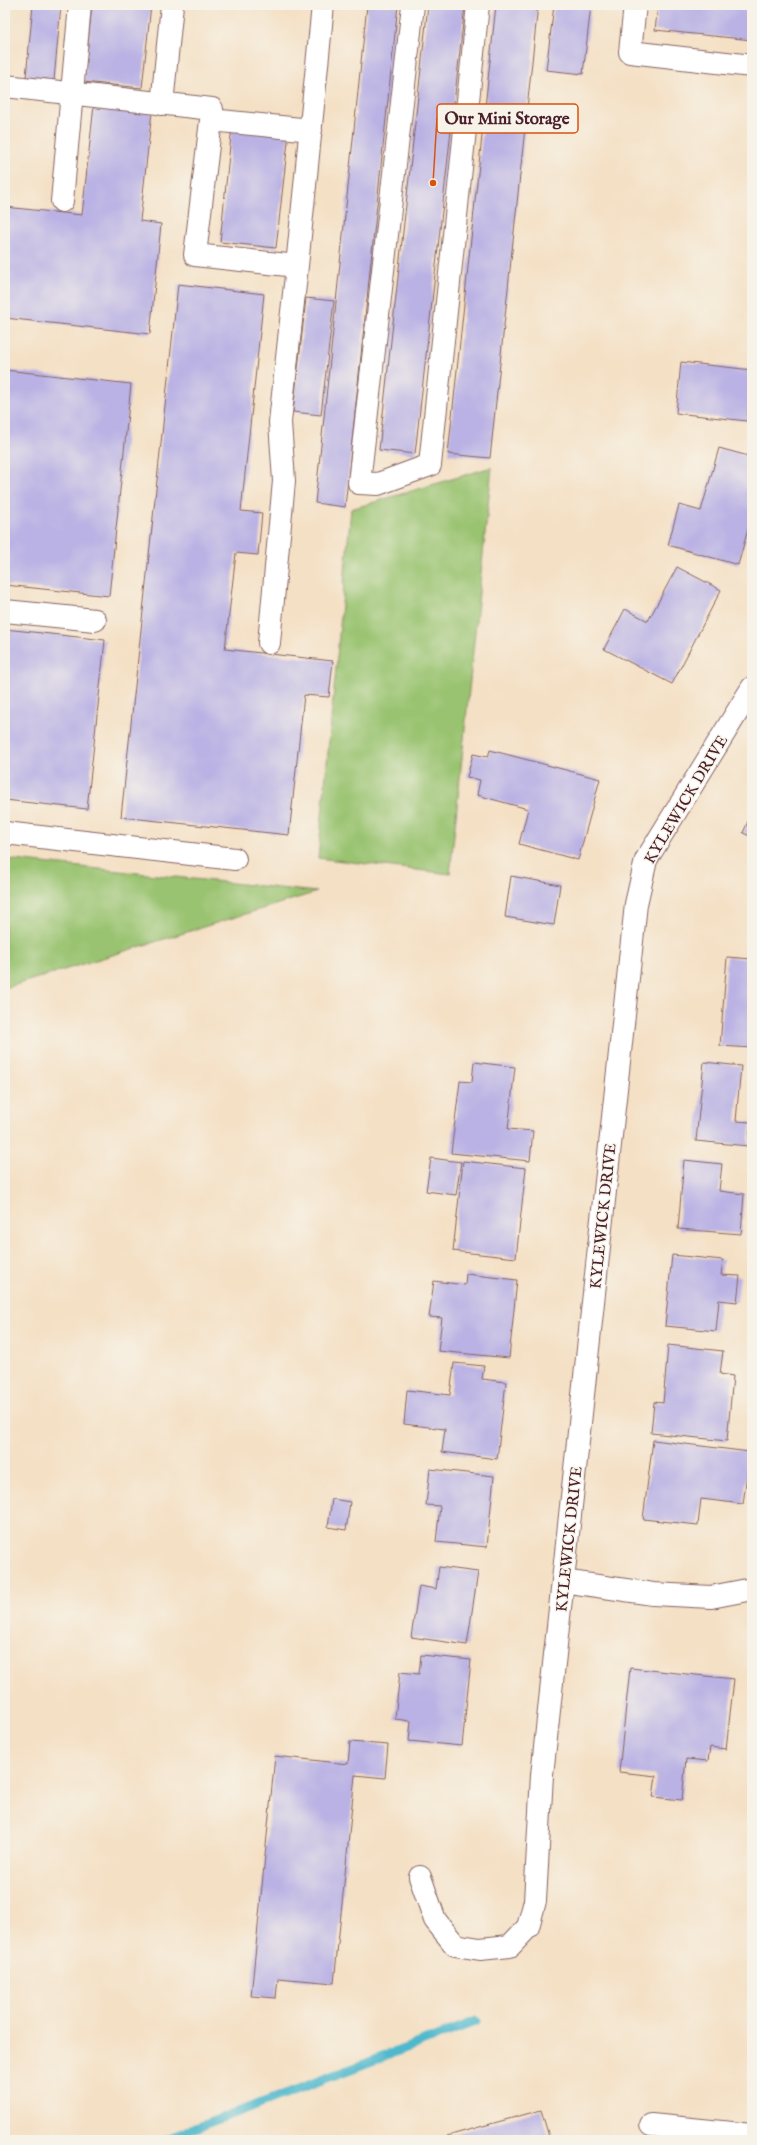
<svg xmlns="http://www.w3.org/2000/svg" width="757" height="2145" viewBox="0 0 757 2145" font-family="'IM FELL English',serif">
<style>
.green{fill:#99c370;stroke:#72714e}
.lines{fill:none;stroke-linecap:round;stroke-linejoin:round}
.stream{stroke:#4fb8cc;stroke-width:9}
.building{fill:#bab2e4}
.minor-casing{stroke:#866361;stroke-width:24}
.minor{stroke:#fff;stroke-width:22}
.labels{text-anchor:middle;stroke-width:3;stroke-linejoin:round;paint-order:stroke}
.street-label{font-size:16px;fill:#4a1f2b;stroke:#f7f3e8}
.leader{fill:none;stroke:#d8530f;stroke-width:1.5}
.callout-dot{fill:#d8530f;stroke:#f7f3e8;stroke-width:1.5}
.callout{fill:#f7f3e8;stroke:#d8530f;stroke-width:1.5}
.callout-label{font-size:17px;text-anchor:middle;font-weight:bold;fill:#4a1f2b}
</style>
<rect width="100%" height="100%" fill="#f7f3e8"/>
<filter id="ink" filterUnits="userSpaceOnUse"><feTurbulence type="fractalNoise" baseFrequency=".025" numOctaves="2"/><feDisplacementMap in="SourceGraphic" scale="8" xChannelSelector="R" yChannelSelector="G"/><feConvolveMatrix kernelMatrix="1 2 1 2 8 2 1 2 1" color-interpolation-filters="sRGB"/></filter>
<filter id="wash" filterUnits="userSpaceOnUse"><feTurbulence type="fractalNoise" baseFrequency=".012" numOctaves="4" result="noise"/><feDisplacementMap in="SourceGraphic" scale="16" xChannelSelector="R" yChannelSelector="G"/><feGaussianBlur stdDeviation="0.9" result="paint"/><feColorMatrix in="noise" values="0 0 0 0 0 0 0 0 0 0 0 0 0 0 0 0 0 1.4 0 .05"/><feComposite in="paint" operator="in"/></filter>
<g filter="url(#wash)">
<rect width="100%" height="100%" fill="#f4e0c5"/>
<path class="green" d="M492,467L450,874L318,858L351,509Z
M5,859L317,892L5,988Z"/>
<g class="lines">
<path class="stream" d="M164,2140L477,2021"/>
</g>
<g id="blocks">
<path class="building" d="M33,5H61L54,80L26,77Z
M92,5H151L142,88L84,82Z
M367,5H398L345,507L315,503Z
M428,5H465L415,454L379,450Z
M496,5H538L490,458L448,454Z
M554,5H591L583,74L546,70Z
M658,5H752V40L655,30Z
M94,105L152,111L140,221L161,224L150,334L5,318V207L82,215Z
M232,126L289,132L276,248L220,242Z
M178,284L264,294L241,511L262,513L258,555L236,553L225,649L333,661L329,697L304,695L289,835L121,817Z
M306,298L334,301L321,415L293,412Z
M681,362L752,370L747,421L676,413Z
M5,370L131,384L109,596L5,585Z
M719,448L752,457V515L738,565L668,545L679,505L701,511Z
M677,567L721,590L672,684L604,649L625,609L648,621Z
M5,629L105,640L87,809L5,800Z
M490,750L600,779L578,860L519,844L528,809L477,795L480,780L467,777L473,754L488,757Z
M752,812V837L743,833Z
M511,876L560,885L554,925L505,917Z
M727,957L752,959V1048L720,1046Z
M474,1062L515,1067L508,1129L533,1131L530,1161L451,1153L460,1081L472,1082Z
M704,1062L741,1066L736,1121L751,1122L748,1146L696,1141Z
M431,1158L461,1162L456,1195L426,1191Z
M684,1160L722,1164L719,1191L744,1194L741,1234L678,1229Z
M463,1161L526,1168L516,1258L453,1251Z
M672,1255L723,1260L721,1275L740,1276L737,1302L719,1300L716,1331L665,1326Z
M466,1274L517,1280L509,1358L438,1351L442,1318L429,1317L434,1281L465,1285Z
M668,1345L723,1351L720,1374L733,1376L727,1441L651,1433L654,1402L663,1403Z
M454,1363L484,1366L482,1379L506,1382L497,1459L442,1452L445,1429L404,1424L407,1390L450,1395Z
M653,1440L750,1452L743,1504L701,1499L698,1525L643,1519Z
M430,1469L494,1476L487,1547L436,1542L440,1506L426,1505Z
M332,1499L350,1502L346,1530L328,1527Z
M439,1567L478,1572L467,1645L411,1637L419,1586L436,1589Z
M421,1655L471,1660L462,1746L409,1741L411,1721L395,1719L400,1672L419,1674Z
M630,1668L734,1679L726,1749L710,1747L708,1761L686,1759L682,1800L653,1797L656,1776L619,1772Z
M350,1742L388,1745L385,1778L355,1775L334,1983L278,1978L276,1998L251,1996L275,1756L348,1764Z
M541,2110L550,2140H448L447,2136Z"/>
</g>
</g>
<g filter="url(#ink)">
<use href="#blocks" fill-opacity="0" stroke="#866361" stroke-width="1"/>
<g class="lines">
<defs>
<path id="minor" d="M413,5L359,483L378,484L430,465L478,5
M635,5L630,52L752,66
M5,86L212,109L211,120
M162,104L172,5
M62,201L80,5
M297,266L195,255L211,120L311,130
M5,611L95,620
M269,643L284,481L280,422L297,266L323,5
M5,833L235,859
M563,1581L653,1594L711,1597L752,1589
M420,1877L435,1920L455,1945L480,1949L510,1946L528,1927L535,1901L542,1775L636,904L646,860L752,688
M651,2125L752,2135"/>
</defs>
<use href="#minor" class="minor-casing"/>
<use href="#minor" class="minor"/>
</g>
</g>
<g class="labels">
<g class="street-label">
<text transform="translate(685 799) rotate(-59)" y="6">KYLEWICK DRIVE</text>
<text transform="translate(602 1216) rotate(-84)" y="6">KYLEWICK DRIVE</text>
<text transform="translate(568 1539) rotate(-84)" y="6">KYLEWICK DRIVE</text>
</g>
</g>
<path class="leader" d="M433 183L437 118"/>
<circle class="callout-dot" cx="433" cy="183" r="4"/>
<rect class="callout" x="437" y="104" width="141" height="29" rx="4"/>
<g class="callout-label">
<text x="507" y="124">Our Mini Storage</text>
</g>
<rect width="757" height="2145" fill="none" stroke="#f7f3e8" stroke-width="20"/>
</svg>
